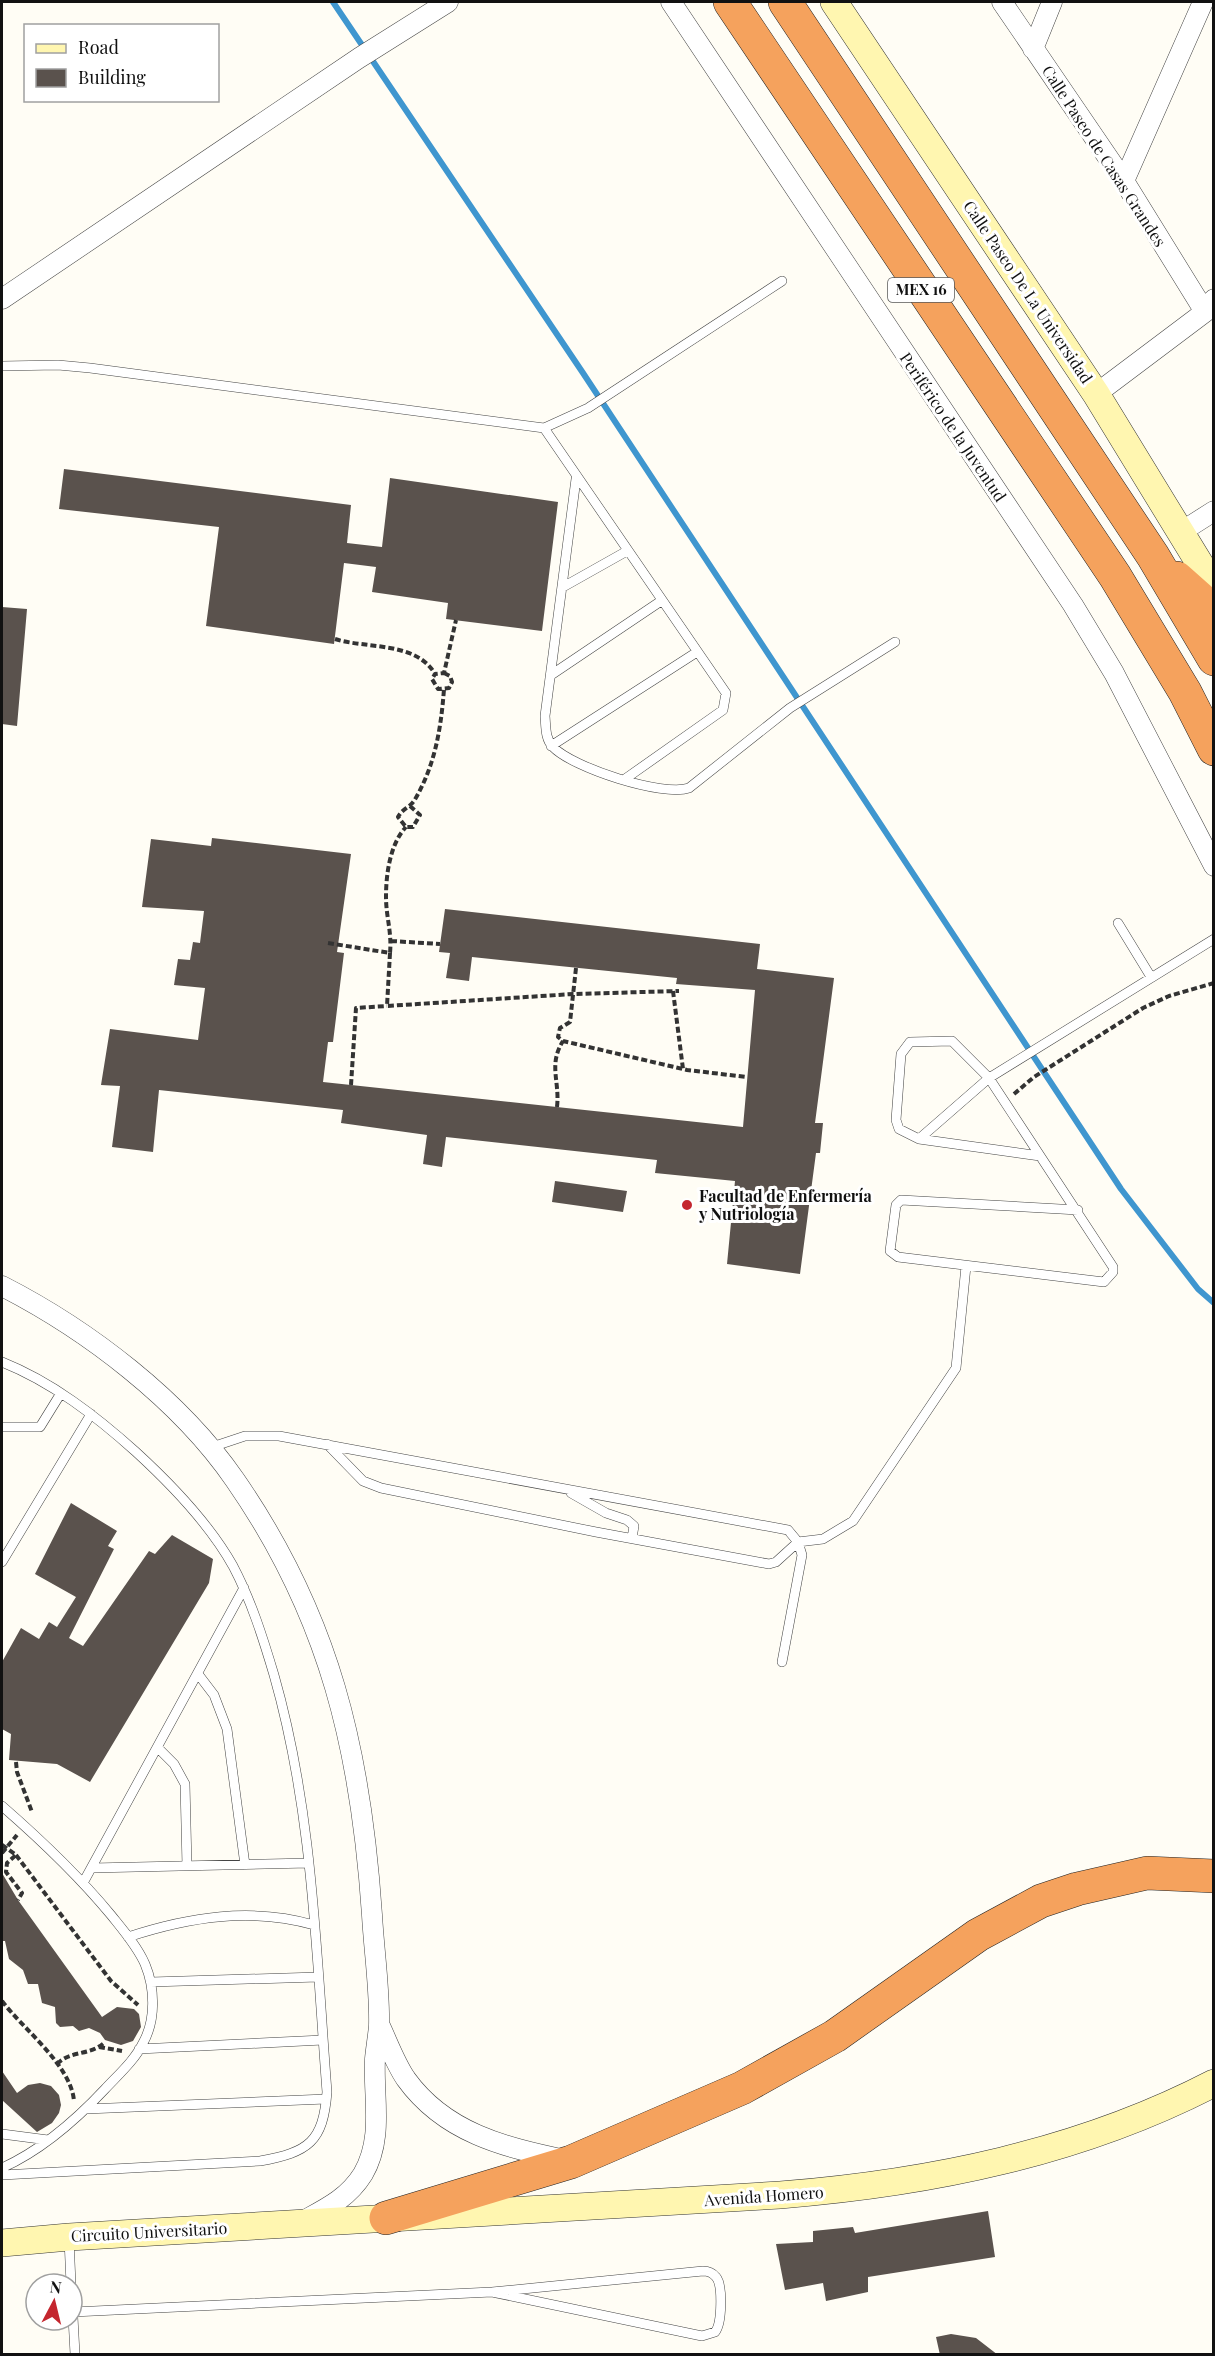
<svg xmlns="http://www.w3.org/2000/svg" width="1215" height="2356" viewBox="0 0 1215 2356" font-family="'Playfair Display',serif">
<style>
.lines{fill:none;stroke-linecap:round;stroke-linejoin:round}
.stream{stroke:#3f96cf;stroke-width:6}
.building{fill:#5a524d}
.lane-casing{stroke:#444;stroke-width:10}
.street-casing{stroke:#444;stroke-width:21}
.secondary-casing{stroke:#333;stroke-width:28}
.highway-casing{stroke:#222;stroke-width:34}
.path{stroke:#333;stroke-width:4;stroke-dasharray:6 3;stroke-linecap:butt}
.lane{stroke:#fff;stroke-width:9}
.street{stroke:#fff;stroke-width:20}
.secondary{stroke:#fff6b0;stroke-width:27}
.highway{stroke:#f5a25d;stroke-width:33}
.poi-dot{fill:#c4262e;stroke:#fff;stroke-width:2}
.labels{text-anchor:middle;stroke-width:6;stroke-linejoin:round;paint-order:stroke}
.shield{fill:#fff;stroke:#585858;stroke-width:1.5}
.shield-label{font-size:15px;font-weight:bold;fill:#111}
.street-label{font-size:16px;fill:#111;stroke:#fff}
.poi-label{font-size:16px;font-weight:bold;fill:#111;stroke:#fff;text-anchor:start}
</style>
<rect width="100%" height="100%" fill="#fffdf5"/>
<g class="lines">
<path class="stream" d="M333,2L583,373L1121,1189L1198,1289L1214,1303"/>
</g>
<path class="building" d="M64,469L351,505L347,543L382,547L390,478L558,502L542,631L446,619L448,603L372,592L376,567L344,563L334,644L206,626L219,527L59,509Z
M2,607L27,609L17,726L2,724Z
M212,838L351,854L337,952L344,953L333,1042H328L323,1082L743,1127L755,990L676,984L677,978L472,957L469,981L446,978L450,953L439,952L445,909L760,944L757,969L834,978L815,1123H823L820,1153H816L800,1274L727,1264L735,1181L655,1173L657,1160L446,1137L442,1167L423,1164L427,1135L341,1123L343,1110L159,1090L153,1152L112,1147L120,1086L101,1085L110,1029L198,1040L205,988L174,985L178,959L190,960L193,942L200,943L204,911L142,907L151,839L211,846Z
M555,1181L627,1191L623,1212L552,1202Z
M71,1503L117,1531L108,1546L114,1549L69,1638L83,1646L149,1551L155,1554L172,1535L213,1559L209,1583L90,1782L57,1764L9,1760L11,1734L2,1729V1662L21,1628L39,1639L49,1622L57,1627L76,1597L35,1574Z
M2,1873L18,1900L102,2017L117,2007L134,2009L139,2014L141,2027L133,2041L121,2045L105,2040L100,2033L89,2028L79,2031L73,2026L60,2027L56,2023L55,2007L42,2003L38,1984H28L23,1970L9,1959L5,1941H2Z
M2,2071L17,2093L28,2085L40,2083L51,2086L59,2095L61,2105L59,2113L52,2123L37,2132L2,2100Z
M988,2211L995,2257L868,2277V2292L826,2301L823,2283L785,2290L776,2244L813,2242V2231L853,2227L855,2233Z
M951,2334L976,2338L998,2355H940L936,2337Z"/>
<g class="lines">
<defs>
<path id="lane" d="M2,366L58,365L90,368L544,428L588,408L782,281
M544,428L726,693L723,710L625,779
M576,479L545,716C546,727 545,739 553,747C573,768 663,797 689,788L790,708L895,642
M563,587L627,551
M551,675L661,601
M551,746L697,652
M1118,923L1151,977
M919,1139L989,1078L1214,939
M1040,1156L919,1139L899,1129L896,1120L901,1054L910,1042L952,1041L989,1078L1113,1267V1272L1104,1282L898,1257L890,1251L896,1205L901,1200L1078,1210
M2,1362C52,1382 96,1416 136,1452C172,1485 209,1523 233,1566C251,1600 263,1638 274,1675C313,1811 316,1952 327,2092C323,2142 309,2152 260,2161L2,2175
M2,1427H40L61,1393
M327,1444L363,1481L381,1488L596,1532L769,1564L776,1562L798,1542L823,1539L853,1521L956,1368L966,1266
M209,1448L245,1436H279L788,1530L798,1542L802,1555L782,1662
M571,1493L606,1513L627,1520L634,1526L632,1538
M2,1562L91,1414
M198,1674L214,1695L227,1729L245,1865
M158,1748L174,1764L185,1784L187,1866
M2,1806C41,1840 78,1875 111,1915C123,1930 137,1946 145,1964C155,1988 156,2020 143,2043C135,2060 118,2075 105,2089C75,2121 42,2150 2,2168
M92,1868L309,1863
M83,1883L244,1588
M128,1937C189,1917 251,1907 314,1925
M151,1982L318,1977
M139,2049L323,2040
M86,2109L326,2099
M2,2134L48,2140
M69,2239L71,2284
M72,2299L75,2354
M73,2312L492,2292L703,2271C708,2271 712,2272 716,2277C723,2285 722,2324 715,2332L702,2336L492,2292"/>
<path id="street" d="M671,2L1073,605L1114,673L1214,866
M1002,2L1124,181L1205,312
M1033,49L1052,2
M1124,181L1203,2
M2,299L359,58L448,2
M1096,394L1205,312L1214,299
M1181,532L1214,511
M2,1286C88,1330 180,1400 235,1480C330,1617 361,1751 372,1915C374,1951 380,1990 379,2026C378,2037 376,2048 375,2059C373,2098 384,2138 363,2174C348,2198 327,2208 303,2221
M380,2026C388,2043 395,2063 406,2079C445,2133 504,2147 565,2160"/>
<path id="secondary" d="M834,2L1096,394L1214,587
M2,2243L69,2237L780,2195C929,2183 1079,2153 1214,2083"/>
<path id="highway" d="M730,2L1115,576L1185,692L1214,749
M785,2L1153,556L1214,659
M1177,578L1214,611
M386,2218L571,2162L742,2088L835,2036L978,1935L1041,1901L1077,1889L1147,1873L1214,1876"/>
</defs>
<use href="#lane" class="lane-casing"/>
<use href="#street" class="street-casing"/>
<use href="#secondary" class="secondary-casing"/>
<use href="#highway" class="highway-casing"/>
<path class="path" d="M335,639C366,649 416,641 435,674
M444,673L450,676L452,682L449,688L438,689L432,679L435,674L444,673L456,620
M410,806L420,815L413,827H406L398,817C402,809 409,808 414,801C435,766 441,729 444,689
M391,941L440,944
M328,943L390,953C392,932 386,917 386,897C386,874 390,844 406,827
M390,953L387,1006L573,994L679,991
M576,968L570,1022L560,1028L558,1037L563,1041L687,1070L747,1077
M673,991L683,1069
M351,1085L356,1008L387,1006
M1014,1094L1034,1077L1143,1008L1169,996L1214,983
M557,1107C560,1081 548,1065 563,1041
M16,1762L17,1772L32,1812
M2,1845L16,1855L7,1863L6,1872L22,1893L18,1900
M2,1853L17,1835
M16,1855L111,1981L138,2005
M2,2001C23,2029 71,2065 74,2101
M99,2047L122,2051
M57,2064C71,2050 89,2056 104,2043"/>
<use href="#lane" class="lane"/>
<use href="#street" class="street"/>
<use href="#secondary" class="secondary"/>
<use href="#highway" class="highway"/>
</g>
<circle class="poi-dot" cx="687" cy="1205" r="6"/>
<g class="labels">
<rect class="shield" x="888" y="278" width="66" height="24" rx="4.5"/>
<g class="shield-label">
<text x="921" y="295">MEX 16</text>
</g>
<g class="street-label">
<text transform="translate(1104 156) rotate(57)" y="6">Calle Paseo de Casas Grandes</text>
<text transform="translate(1028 292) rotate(56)" y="6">Calle Paseo De La Universidad</text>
<text transform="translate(953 427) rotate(56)" y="6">Periférico de la Juventud</text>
<text transform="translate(764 2196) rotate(-4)" y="6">Avenida Homero</text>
<text transform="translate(149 2232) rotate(-3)" y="6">Circuito Universitario</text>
</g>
<g class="poi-label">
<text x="699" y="1202">Facultad de Enfermería<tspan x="699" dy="18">y Nutriología</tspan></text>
</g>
</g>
<rect width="1215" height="2356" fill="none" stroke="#111111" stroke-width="6"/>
<rect x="24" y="24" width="195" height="78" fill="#ffffff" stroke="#a0a0a0" stroke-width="1.5"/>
<rect x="36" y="44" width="30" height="9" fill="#fff6b0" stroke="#a0a0a0" stroke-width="1.5"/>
<text x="78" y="54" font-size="18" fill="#111111">Road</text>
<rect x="36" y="69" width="30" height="18" fill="#5a524d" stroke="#a0a0a0" stroke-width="1.5"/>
<text x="78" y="84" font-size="18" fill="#111111">Building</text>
<g transform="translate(54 2302) rotate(7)"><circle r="28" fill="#ffffff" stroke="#a0a0a0" stroke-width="1.5"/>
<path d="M0-4.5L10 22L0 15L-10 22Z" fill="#c4262e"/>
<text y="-9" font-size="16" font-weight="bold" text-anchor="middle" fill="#111111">N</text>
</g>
</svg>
